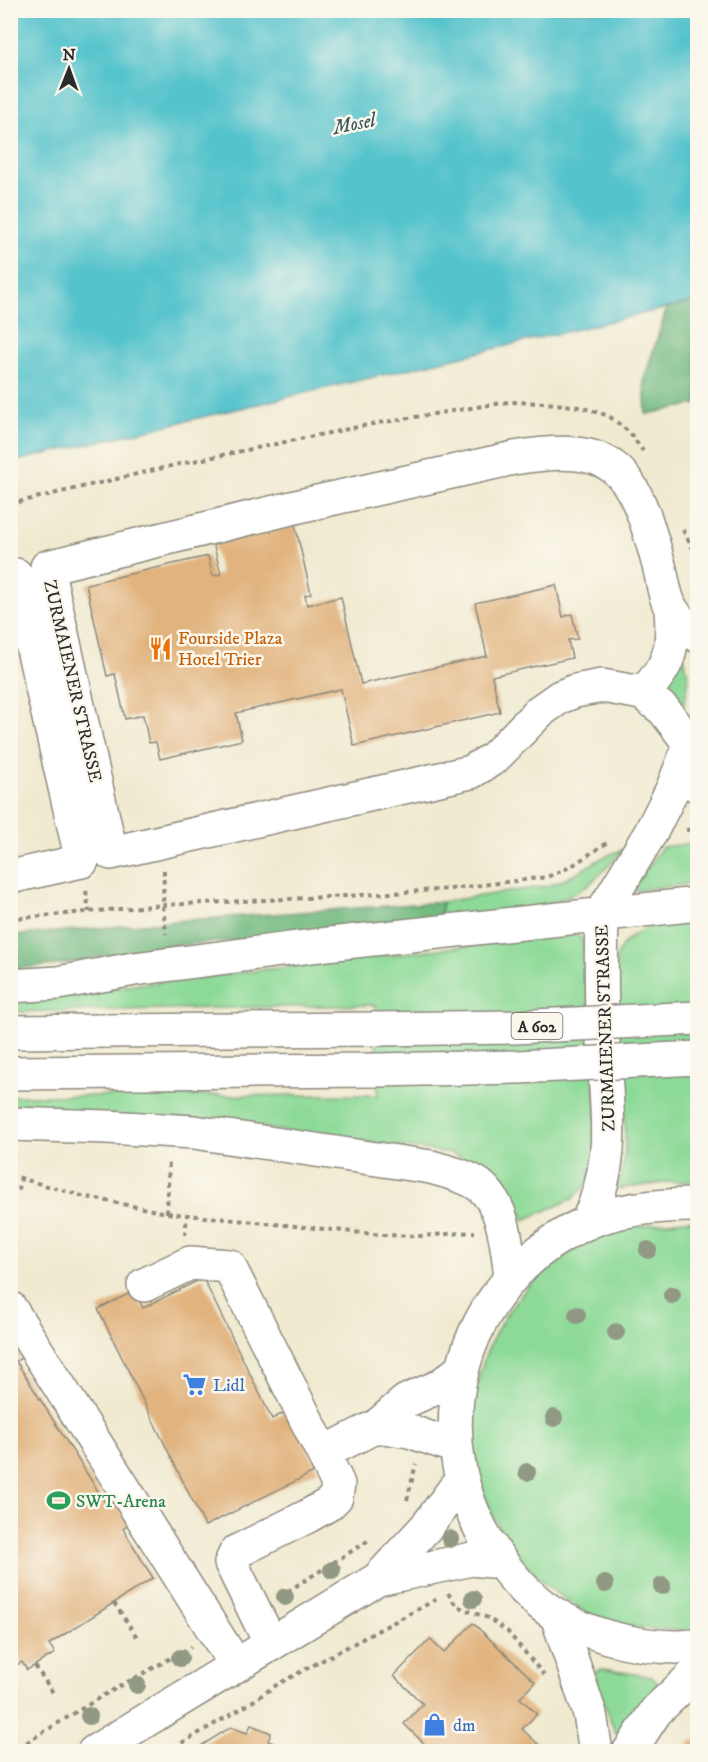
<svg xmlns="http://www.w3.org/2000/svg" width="708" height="1762" viewBox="0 0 708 1762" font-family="'IM FELL DW Pica',serif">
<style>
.green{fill:#8dda98;stroke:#5c8262;stroke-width:1.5}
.forest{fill:#72ba80;stroke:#4e7256;stroke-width:1.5}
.water{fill:#55c3cc;stroke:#40777c;stroke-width:1.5}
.building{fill:#e1b37e}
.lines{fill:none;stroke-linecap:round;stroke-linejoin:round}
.minor-casing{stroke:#8e8a7e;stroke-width:36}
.major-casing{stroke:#8e8a7e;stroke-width:36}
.highway-casing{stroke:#8e8a7e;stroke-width:36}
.path{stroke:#8e8a7e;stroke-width:4;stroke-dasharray:4.5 4.5;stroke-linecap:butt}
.minor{stroke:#fff;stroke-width:33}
.major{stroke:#fff;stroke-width:33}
.highway{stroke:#fff;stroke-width:33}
.highway-bridge-casing{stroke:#8e8a7e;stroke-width:36;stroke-linecap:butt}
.highway-bridge{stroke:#fff;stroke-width:33}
.tree{fill:#919984}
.labels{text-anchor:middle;stroke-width:5;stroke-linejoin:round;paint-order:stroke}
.shield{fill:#fbf7ec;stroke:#696865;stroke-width:1.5}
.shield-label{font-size:16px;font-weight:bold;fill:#2b2b2b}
.food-label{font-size:18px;fill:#c56008;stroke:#fbf7ec;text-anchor:start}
.street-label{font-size:18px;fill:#2b2b2b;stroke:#fbf7ec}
.shop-label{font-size:18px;fill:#366cbe;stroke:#fbf7ec;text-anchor:start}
.leisure-label{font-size:18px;fill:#27864d;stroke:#fbf7ec;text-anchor:start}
.water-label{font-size:20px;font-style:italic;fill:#38595b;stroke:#fbf7ec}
</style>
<rect width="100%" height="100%" fill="#fbf7ec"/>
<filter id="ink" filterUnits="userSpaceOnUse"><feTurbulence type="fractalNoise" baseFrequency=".0167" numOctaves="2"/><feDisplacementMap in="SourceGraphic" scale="12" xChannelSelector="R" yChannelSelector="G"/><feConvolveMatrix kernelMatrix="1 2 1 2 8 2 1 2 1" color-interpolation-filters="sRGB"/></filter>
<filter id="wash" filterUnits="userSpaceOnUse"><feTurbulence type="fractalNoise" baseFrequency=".008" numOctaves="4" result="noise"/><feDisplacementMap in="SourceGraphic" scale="24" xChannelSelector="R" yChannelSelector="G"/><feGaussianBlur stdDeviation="1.35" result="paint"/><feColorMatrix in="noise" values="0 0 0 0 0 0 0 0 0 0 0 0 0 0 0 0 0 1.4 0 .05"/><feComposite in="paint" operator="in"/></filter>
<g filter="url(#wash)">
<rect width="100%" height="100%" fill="#f0ead0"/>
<path class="green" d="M683,653L689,679L683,710L666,698L664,685Z
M697,843V883L631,891L662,847Z
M624,849C611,863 597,880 580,890C543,913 484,913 441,918L442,902L547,886L566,879L604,857Z
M697,918V1181L670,1182L617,1189C629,1155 625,1123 623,1089C621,1061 619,1033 617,1006C617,992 613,962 619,951C634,924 671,921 697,918Z
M575,933L582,939L587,965L598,1143L587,1185L572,1199L524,1220L501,1181L486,1167L450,1153L196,1119L11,1114L10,1096L378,1095L375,1005L11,1012V995L83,991Z
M685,1220H697V1630C660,1631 616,1629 582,1610C435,1526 436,1321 588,1242C618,1227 653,1224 685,1220Z
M602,1669L652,1677L665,1692L626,1735L620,1736L615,1732L593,1672Z"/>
<path class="forest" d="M697,301V404L646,414L644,379L667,308Z
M442,902L441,918L305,935L152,947L56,965L11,969V936L187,920Z"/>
<path class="water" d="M11,10L697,11V301L11,462Z"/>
<g id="blocks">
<path class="building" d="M294,520L311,594L305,595L307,605L341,597L361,684L487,656L475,603L556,585L563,617L572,614L578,639L568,640L572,658L492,676L500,712L354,746L341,689L236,713L242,740L160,759L156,742L149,743L143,715L125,719L115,674L107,676L86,584L208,556L213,576L221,574L212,539Z
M203,1278L272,1419L289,1410L318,1470L205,1526L98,1309L134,1291L143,1308Z
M10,1334L25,1356L16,1361L106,1504L115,1498L131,1523L123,1529L153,1578L49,1644L55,1653L27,1670L22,1662L10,1669Z
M473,1623L535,1682L520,1698L537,1714L522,1729L539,1745L533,1752H433L404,1724L423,1704L394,1676L430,1639L444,1653Z
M13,1685L19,1694L10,1699V1686Z
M251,1725L271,1733L268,1741L279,1745L282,1752H191L231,1727L247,1733Z
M698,1740V1752H683L691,1741Z"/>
</g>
</g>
<g filter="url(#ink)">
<use href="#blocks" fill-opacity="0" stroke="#8e8a7e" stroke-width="1.5"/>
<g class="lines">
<defs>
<path id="minor" d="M10,576L16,575L82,861L10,877
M698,636C688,628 678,620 672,610C663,595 663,577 658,562C633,468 616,441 514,458L308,504L47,567L111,853L471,772L494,758L540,711L560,697L575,691L602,686L642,693L664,710L690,744L698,786
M642,693C671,667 674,646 671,609
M602,913L651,832L672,790L691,742
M144,1285L190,1263L229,1266L323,1453
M10,1308L235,1664
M377,1426L409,1431L456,1447
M557,1616L590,1714L596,1752
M271,1644L231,1563L236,1552L308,1516L329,1504L336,1497L338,1484L323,1453L377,1426L406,1401L440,1386L462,1369
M629,1752L656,1711L698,1671"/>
<path id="major" d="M10,986L58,983L134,969L328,944L698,904
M10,1032L105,1031
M10,1124L107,1127L194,1132L431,1167C447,1172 465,1175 479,1185C505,1205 507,1247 511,1276
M698,1205C661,1205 620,1208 586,1223C457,1282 416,1440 497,1556C512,1578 534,1602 558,1616C599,1640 650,1650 698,1646
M587,1223C618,1158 606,1110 603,1042C601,999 601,956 602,913
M378,1579L472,1559L501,1562
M94,1752L378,1579L428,1525L461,1480"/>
<path id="highway" d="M105,1031L376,1029
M10,1073L377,1070"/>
</defs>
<use href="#minor" class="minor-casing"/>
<use href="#major" class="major-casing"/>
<use href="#highway" class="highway-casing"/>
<path class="path" d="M10,504L184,463L372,424L508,402L547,403L580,407L609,416L629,432L643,451
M683,530L692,547L698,551
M686,830L698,829
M164,870L163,905L166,934
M86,891L89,912
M10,919L163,905L348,896L450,889L547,877L570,867L608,842
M10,1175L82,1196L167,1213L383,1235L420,1236L475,1232
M10,1194L19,1189L21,1179
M167,1213L169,1159
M185,1235L187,1215
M407,1500L416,1464
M448,1593L456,1606L488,1618L507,1631L544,1675
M280,1596L371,1539
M114,1603L139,1640
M35,1666L54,1694
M11,1752L104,1695L191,1647
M166,1752L249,1704L278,1684L437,1599"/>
<use href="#minor" class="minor"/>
<use href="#major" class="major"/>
<use href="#highway" class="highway"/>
<defs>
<path id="highway-bridge" d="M376,1029L514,1027L698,1018
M377,1070L518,1067L698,1058"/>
</defs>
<use href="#highway-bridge" class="highway-bridge-casing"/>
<use href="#highway-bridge" class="highway-bridge"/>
</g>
<g class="tree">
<circle cx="648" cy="1250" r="9"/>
<circle cx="672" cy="1295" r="9"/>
<circle cx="577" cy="1315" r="9"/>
<circle cx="616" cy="1332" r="9"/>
<circle cx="554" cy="1418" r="9"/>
<circle cx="527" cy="1472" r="9"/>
<circle cx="450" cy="1539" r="9"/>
<circle cx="332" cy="1570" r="9"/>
<circle cx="605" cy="1584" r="9"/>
<circle cx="662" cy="1586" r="9"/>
<circle cx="285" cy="1597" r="9"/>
<circle cx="473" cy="1599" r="9"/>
<circle cx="180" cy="1658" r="9"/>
<circle cx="137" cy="1685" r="9"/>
<circle cx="89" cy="1716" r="9"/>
</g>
</g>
<defs>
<symbol id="restaurant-bare" viewBox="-9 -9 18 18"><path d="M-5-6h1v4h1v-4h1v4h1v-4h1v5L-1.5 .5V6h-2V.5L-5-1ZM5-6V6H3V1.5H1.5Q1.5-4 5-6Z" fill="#e8710a" stroke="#fbf7ec" stroke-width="2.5" paint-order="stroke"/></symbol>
<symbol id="supermarket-bare" viewBox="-9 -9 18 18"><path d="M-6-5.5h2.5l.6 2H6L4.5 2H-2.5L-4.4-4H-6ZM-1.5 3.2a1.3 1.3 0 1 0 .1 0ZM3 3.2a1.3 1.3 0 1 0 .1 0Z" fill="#3f7fe0" stroke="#fbf7ec" stroke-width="2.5" paint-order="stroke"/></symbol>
<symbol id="stadium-bare" viewBox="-9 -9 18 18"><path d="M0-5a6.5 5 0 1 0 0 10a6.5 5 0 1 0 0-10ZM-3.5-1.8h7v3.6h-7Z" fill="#2e9e5b" stroke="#fbf7ec" stroke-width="2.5" paint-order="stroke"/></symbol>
<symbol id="shop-bare" viewBox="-9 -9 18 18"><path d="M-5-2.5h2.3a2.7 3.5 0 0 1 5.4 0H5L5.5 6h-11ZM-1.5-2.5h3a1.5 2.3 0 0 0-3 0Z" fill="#3f7fe0" stroke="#fbf7ec" stroke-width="2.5" paint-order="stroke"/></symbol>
</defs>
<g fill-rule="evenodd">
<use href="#restaurant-bare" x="144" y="632" width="33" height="33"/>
<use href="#supermarket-bare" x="178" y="1368" width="33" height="33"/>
<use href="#stadium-bare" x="42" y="1484" width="33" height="33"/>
<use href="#shop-bare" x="418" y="1708" width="33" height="33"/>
</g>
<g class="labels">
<rect class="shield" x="511.5" y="1013" width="51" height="26" rx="4.5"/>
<g class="shield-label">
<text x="537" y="1032">A 602</text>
</g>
<g class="food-label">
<text x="178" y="644">Fourside Plaza<tspan x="178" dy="21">Hotel Trier</tspan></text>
</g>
<g class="street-label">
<text transform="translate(73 681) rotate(77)" y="6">ZURMAIENER STRASSE</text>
<text transform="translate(605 1028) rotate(-92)" y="6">ZURMAIENER STRASSE</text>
</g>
<g class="shop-label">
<text x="213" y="1391">Lidl</text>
<text x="453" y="1731">dm</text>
</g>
<g class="leisure-label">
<text x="76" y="1507">SWT-Arena</text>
</g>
<g class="water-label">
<text transform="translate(354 123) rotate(-12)" y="7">Mosel</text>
</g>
</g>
<rect width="708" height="1762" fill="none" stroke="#fbf7ec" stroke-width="36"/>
<g transform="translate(69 69) rotate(1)" stroke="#fbf7ec" stroke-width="4.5" paint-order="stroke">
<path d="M0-4.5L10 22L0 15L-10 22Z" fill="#2b2b2b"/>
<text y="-9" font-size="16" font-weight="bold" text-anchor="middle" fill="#2b2b2b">N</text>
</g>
</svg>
